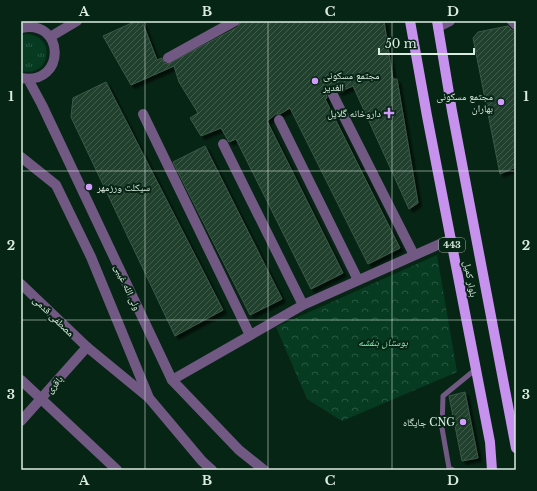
<svg xmlns="http://www.w3.org/2000/svg" width="537" height="491" viewBox="0 0 537 491" font-family="'Libre Baskerville','Noto Naskh Arabic',serif">
<style>
.grass{fill:url(#grass-tufts)}
.park{fill:url(#park-crowns)}
.building{fill:url(#building-hatch);stroke:#3b5947;filter:url(#shadow)}
.lines{fill:none;stroke-linecap:round;stroke-linejoin:round}
.service{stroke:#715984;stroke-width:5}
.minor{stroke:#715984;stroke-width:10}
.tertiary{stroke:#715984;stroke-width:10}
.primary{stroke:#c692ed;stroke-width:10}
.grid{fill:none;stroke:#dbece1;stroke-width:1;stroke-opacity:0.55}
.poi-dot{fill:#d39cfc;stroke:#072515;stroke-width:1.5}
.labels{text-anchor:middle;stroke-width:4;stroke-linejoin:round;paint-order:stroke}
.shield{fill:#072515;stroke:#9bb0a4;stroke-width:1}
.shield-label{font-size:9px;font-weight:bold;fill:#dbece1}
.poi-label{font-size:10px;fill:#dbece1;stroke:#072515;text-anchor:end}
.street-label{font-size:10px;fill:#dbece1;stroke:#072515}
.park-label{font-size:10px;font-style:italic;fill:#88f3b6;stroke:#072515}
.neatline{fill:none;stroke:#dbece1;stroke-width:1.5}
.grid-label{font-size:13px;text-anchor:middle;font-weight:bold;fill:#dbece1}
</style>
<defs>
<pattern id="grass-tufts" width="24" height="20" patternUnits="userSpaceOnUse"><rect width="24" height="20" fill="#063b22"/><path d="M3 7l-1-3M5 7V3M7 7l1-3M15 17l-1-3M17 17v-4M19 17l1-3" fill="none" stroke="#2a5842"/></pattern>
<pattern id="park-crowns" width="20" height="18" patternUnits="userSpaceOnUse"><rect width="20" height="18" fill="#063b22"/><path d="M2 6a3 3 0 1 1 6 0M12 15a3 3 0 1 1 6 0" fill="none" stroke="#2a5842"/></pattern>
<pattern id="building-hatch" width="6" height="6" patternUnits="userSpaceOnUse"><rect width="6" height="6" fill="#23402f"/><path d="M-1 1l2-2M0 6l6-6M5 7l2-2" fill="none" stroke="#425c4d"/></pattern>
<filter id="shadow"><feDropShadow dx="3.5" dy="3.5" stdDeviation="1" flood-color="#0009"/></filter>
</defs>
<rect width="100%" height="100%" fill="#072515"/>
<path class="grass" d="M26,34C58,36 50,78 21,71V36Z"/>
<path class="park" d="M437,255L457,372L342,421L307,399L276,327Z"/>
<path class="building" d="M136,21H142L157,60L162,58L164,63L168,64L238,27L241,21H384L393,79H397L418,203L409,209L353,86L339,92L335,87H329L326,90V93L327,98L325,99L400,248L368,264L290,108L280,114H276L267,121L343,273L311,289L236,139L229,142L221,128L201,136L190,118L198,113L179,82L174,66L131,85L103,36Z
M508,26L512,30L516,31V167L500,174L473,38L478,32Z
M106,82L223,310L175,336L71,117L73,98Z
M205,146L282,299L250,315L173,162Z
M465,392L478,458L462,461L449,396Z"/>
<g class="lines">
<path class="service" d="M453,470L449,468L442,428L443,396L476,369"/>
<path class="minor" d="M512,21L516,25
M438,27L450,21
M168,58L235,21
M332,93L414,255
M143,114L250,335
M279,120L358,280
M223,144L303,305
M21,157L56,185L91,257L149,398
M87,347L149,398L202,461L212,470
M21,380L117,470
M172,380L303,305L451,239"/>
<path class="tertiary" d="M21,28C65,18 67,86 21,78
M50,37L77,21
M28,79L42,105L172,380L239,450L264,470
M21,284L87,347L21,421"/>
<path class="primary" d="M410,21L427,116L490,442L492,470
M437,21L452,111L516,448"/>
</g>
<path class="grid" d="M145,21V470M268,21V470M392,21V470M21,171H516M21,320H516"/>
<g class="poi-dot">
<circle cx="315" cy="81" r="4"/>
<circle cx="501" cy="102" r="4"/>
<path d="M387 107h4v4h4v4h-4v4h-4v-4h-4v-4h4z"/>
<circle cx="89" cy="187" r="4"/>
<circle cx="463" cy="422" r="4"/>
</g>
<g class="labels">
<rect class="shield" x="439" y="238" width="26" height="14" rx="3"/>
<g class="shield-label">
<text x="452" y="248">443</text>
</g>
<g class="poi-label">
<text x="323" y="79" text-anchor="start">مجتمع مسکونی<tspan x="323" dy="12">الغدیر</tspan></text>
<text x="493" y="100">مجتمع مسکونی<tspan x="493" dy="12">بهاران</tspan></text>
<text x="381" y="117">داروخانه گلایل</text>
<text x="97" y="191" text-anchor="start">سیکلت ورزمهر</text>
<text x="455" y="426">جایگاه CNG</text>
</g>
<g class="street-label">
<text transform="translate(471 279) rotate(79)" y="4">بلوار کمیل</text>
<text transform="translate(128 287) rotate(65)" y="4">ولی الله غیبی</text>
<text transform="translate(54 316) rotate(44)" y="4">مصطفی قدمی</text>
<text transform="translate(54 384) rotate(-48)" y="4">باقری</text>
</g>
<g class="park-label">
<text x="383" y="346">بوستان بنفشه</text>
</g>
</g>
<rect width="537" height="491" fill="none" stroke="#072515" stroke-width="44"/>
<path d="M379 48v6h95v-6" fill="none" stroke="#dbece1" stroke-width="2"/>
<text x="385" y="48" font-size="12" fill="#dbece1" stroke="#072515" stroke-width="3" paint-order="stroke">50 m</text>
<rect x="22" y="22" width="493" height="447" class="neatline"/>
<g class="grid-label">
<text x="84" y="16">A</text>
<text x="207" y="16">B</text>
<text x="330" y="16">C</text>
<text x="453" y="16">D</text>
<text x="11" y="101">1</text>
<text x="526" y="101">1</text>
<text x="11" y="250">2</text>
<text x="526" y="250">2</text>
<text x="11" y="399">3</text>
<text x="526" y="399">3</text>
<text x="84" y="485">A</text>
<text x="207" y="485">B</text>
<text x="330" y="485">C</text>
<text x="453" y="485">D</text>
</g>
</svg>
